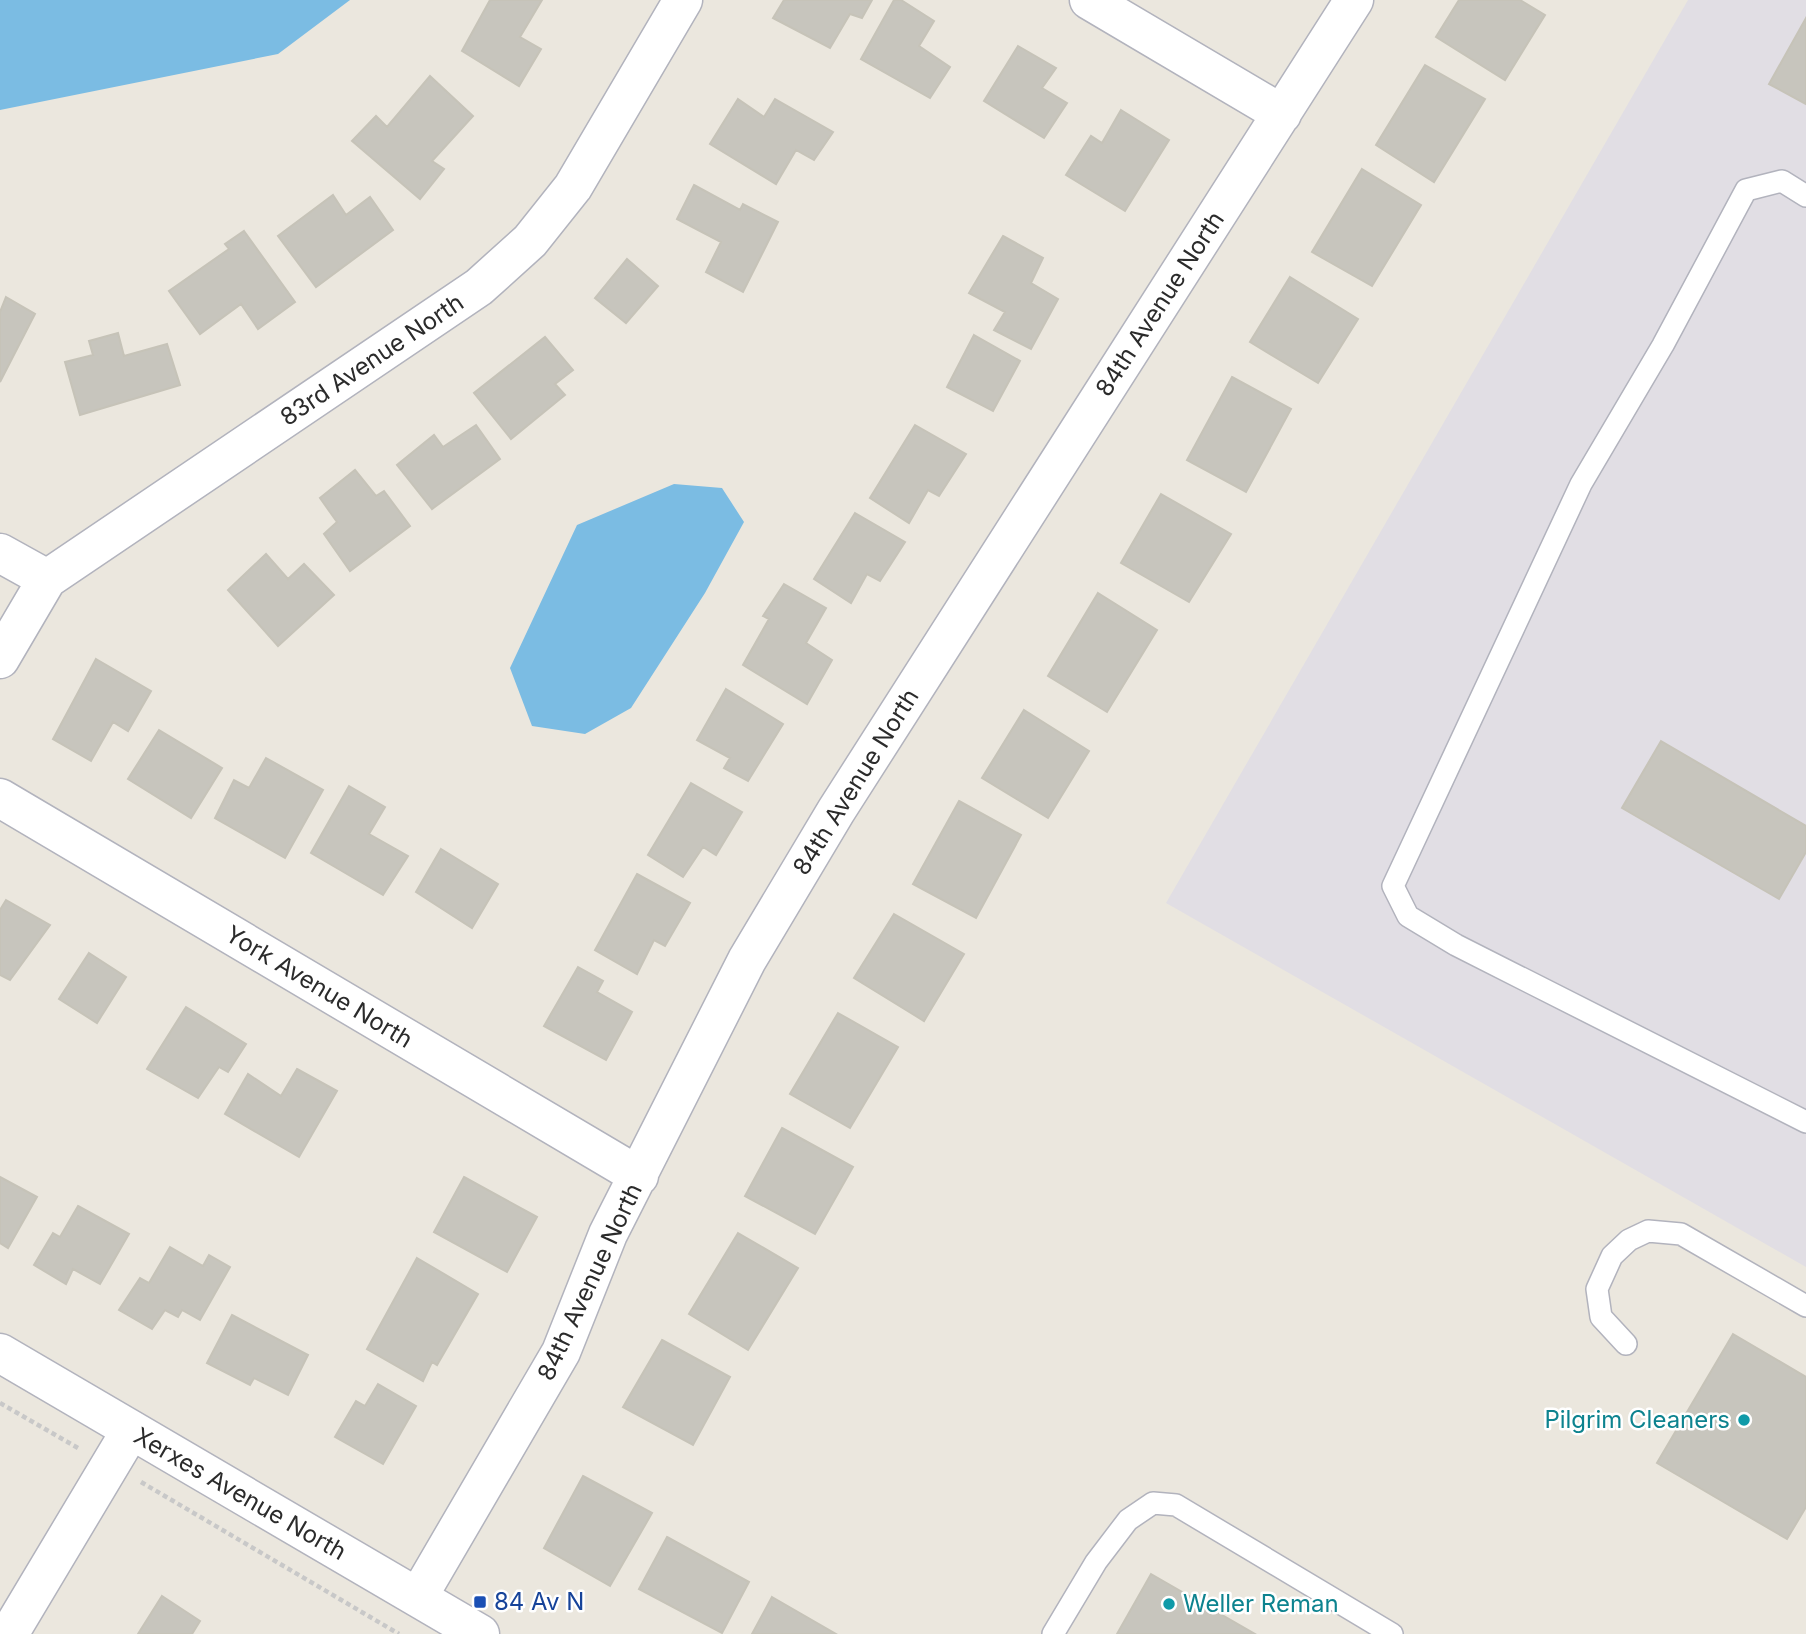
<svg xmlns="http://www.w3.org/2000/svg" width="1806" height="1634" viewBox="0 0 1806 1634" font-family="Inter,sans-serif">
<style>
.industrial{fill:#e1dee4}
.water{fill:#7bbce3}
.building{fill:#c7c5bd;stroke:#c6c3b8;stroke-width:2}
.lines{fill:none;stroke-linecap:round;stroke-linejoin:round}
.service-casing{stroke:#b2b3bd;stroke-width:24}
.minor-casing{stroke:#b2b3bd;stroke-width:41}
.tertiary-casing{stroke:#b2b3bd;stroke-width:41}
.path{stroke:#c8c8c8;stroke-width:4.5;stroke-dasharray:5 3.5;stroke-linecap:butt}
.service{stroke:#fff;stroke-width:21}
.minor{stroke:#fff;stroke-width:38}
.tertiary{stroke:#fff;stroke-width:38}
.culture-dot{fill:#0f9aa8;stroke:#fff;stroke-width:2.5}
.transit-dot{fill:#1a4fb4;stroke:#fff;stroke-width:2.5}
.labels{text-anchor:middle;stroke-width:5;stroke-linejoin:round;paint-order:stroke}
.street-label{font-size:24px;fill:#2b2b2b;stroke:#fff}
.culture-label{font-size:24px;fill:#0d838f;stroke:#fff;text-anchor:end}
.transit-label{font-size:24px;fill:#164399;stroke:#fff;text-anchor:start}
</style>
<rect width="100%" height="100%" fill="#ebe7de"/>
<path class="industrial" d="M1688,0H1806V1267L1166,903Z"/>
<path class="water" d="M0,0H350L278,54L0,110Z
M674,484L722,488L744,522L705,593L631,708L585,734L532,726L510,668L577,525Z"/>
<path class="building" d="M490,0H542L520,37L541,49L519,86L462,51Z
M784,0H872L862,18L850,14L830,48L773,18Z
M894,0H901L934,21L919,46L950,67L930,98L861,59Z
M1459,0H1520L1545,15L1505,80L1436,37Z
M1806,18V104L1769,84Z
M1018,46L1056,68L1042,88L1067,103L1044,138L984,101Z
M1425,65L1485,99L1434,182L1376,145Z
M430,76L473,116L432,161L444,169L420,199L352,141L376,116L387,127Z
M738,99L764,117L775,99L833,132L814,160L796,150L776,184L710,144Z
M1121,110L1169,140L1125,211L1066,175L1091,136L1102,143Z
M1362,169L1421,205L1372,286L1312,252Z
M694,185L740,210L743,204L778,222L743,292L706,272L721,242L677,219Z
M333,195L346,215L370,197L393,230L316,287L278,236Z
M244,231L295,302L258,329L241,304L200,334L169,291L229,249L225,244Z
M1003,236L1043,258L1031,283L1058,299L1031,349L994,330L1005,312L969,293Z
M627,259L658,286L626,323L595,298Z
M1290,277L1358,319L1318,383L1250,342Z
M6,297L35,314L0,382V312Z
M118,333L124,356L167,344L180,385L80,415L65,362L93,355L89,341Z
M974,335L1020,361L993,411L947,387Z
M545,337L573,370L555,384L565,395L511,439L474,393Z
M1232,377L1291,409L1246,492L1187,460Z
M476,425L500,459L432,509L397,465L434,435L443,447Z
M915,425L966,454L939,496L928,490L909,523L870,498Z
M355,470L376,496L384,491L410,526L350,571L324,534L337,522L320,498Z
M1161,494L1231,534L1189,602L1121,563Z
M855,513L905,542L880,581L867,574L851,603L814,579Z
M266,554L288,579L304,564L334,595L278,646L228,590Z
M784,584L826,608L806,643L832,660L807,704L743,665L769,619L763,616Z
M1098,593L1157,630L1107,712L1048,676Z
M96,659L151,691L128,731L113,722L91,761L53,739Z
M726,689L783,724L748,781L724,768L730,758L697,740Z
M1024,710L1089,751L1048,818L982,778Z
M159,730L222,768L191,818L128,779Z
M1661,741L1806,826V852L1779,899L1622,808Z
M266,758L323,790L285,858L215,818L234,780L249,788Z
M691,783L742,812L716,855L703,847L683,877L648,855Z
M349,786L385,807L369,834L408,856L383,895L311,853Z
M959,801L1021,835L976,918L913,884Z
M441,849L498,884L472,928L416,892Z
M637,874L690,903L665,946L654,940L637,974L595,950Z
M6,900L50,925L10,980L0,975V910Z
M894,914L964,954L924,1021L854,978Z
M89,953L126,977L97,1023L59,999Z
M578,967L603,981L597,992L632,1012L606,1060L544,1026Z
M186,1007L246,1044L228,1072L219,1067L198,1098L147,1069Z
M838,1013L898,1047L850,1128L790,1094Z
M297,1069L337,1091L299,1157L225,1114L248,1074L281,1096Z
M782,1128L853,1167L815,1234L745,1196Z
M0,1177L37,1197L8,1248L0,1243Z
M464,1177L537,1217L507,1272L434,1232Z
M78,1206L129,1234L100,1284L73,1269L66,1284L34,1265L53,1233L60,1237Z
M738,1233L798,1268L748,1350L689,1314Z
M170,1247L203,1266L209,1255L230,1267L200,1320L182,1310L178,1317L165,1310L152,1329L119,1310L140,1278L149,1283Z
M417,1258L478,1294L437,1365L432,1362L423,1381L367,1349Z
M232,1315L308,1355L288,1395L254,1378L250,1385L207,1363Z
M1733,1334L1806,1377V1507L1787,1539L1657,1463Z
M662,1340L730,1377L693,1445L623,1407Z
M378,1384L416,1406L383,1464L335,1437L356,1401L365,1406Z
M583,1476L652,1513L610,1586L544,1548Z
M667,1537L749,1582L722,1633L639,1589Z
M1151,1574L1255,1634H1117Z
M162,1596L200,1621L192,1634H138Z
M772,1597L836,1634H752Z"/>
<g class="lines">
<defs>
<path id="service" d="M1806,196L1782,181L1746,190L1663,345L1581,484L1393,886L1408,916L1456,945L1806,1122
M1626,1344L1601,1317L1597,1289L1612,1256L1629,1240L1648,1231L1681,1234L1806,1306
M1053,1634L1096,1562L1128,1520L1153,1503L1176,1505L1392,1634"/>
<path id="minor" d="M1089,0L1282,114
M0,553L47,579
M0,659L47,579L479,287L530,241L573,187L683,0
M0,798L639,1176
M418,1597L561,1352L608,1234L747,960L836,811L1354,0
M9,1634L131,1430"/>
<path id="tertiary" d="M0,1353L480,1634"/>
</defs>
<use href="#service" class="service-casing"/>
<use href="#minor" class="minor-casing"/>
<use href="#tertiary" class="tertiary-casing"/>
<path class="path" d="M0,1403L78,1448
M141,1482L399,1634"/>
<use href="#service" class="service"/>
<use href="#minor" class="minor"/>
<use href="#tertiary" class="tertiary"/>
</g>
<g class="culture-dot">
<circle cx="1744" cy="1420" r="7"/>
<circle cx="1169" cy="1604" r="7"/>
</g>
<rect class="transit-dot" x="473" y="1595" width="14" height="14" rx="3.5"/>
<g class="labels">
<g class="street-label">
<text transform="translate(1160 304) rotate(-57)" y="8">84th Avenue North</text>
<text transform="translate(372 360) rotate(-34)" y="8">83rd Avenue North</text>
<text transform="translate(856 782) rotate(-58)" y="8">84th Avenue North</text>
<text transform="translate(319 987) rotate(31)" y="8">York Avenue North</text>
<text transform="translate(590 1282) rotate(-65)" y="8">84th Avenue North</text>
<text transform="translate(240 1494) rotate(30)" y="8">Xerxes Avenue North</text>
</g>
<g class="culture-label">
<text x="1730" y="1428">Pilgrim Cleaners</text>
<text x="1183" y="1612" text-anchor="start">Weller Reman</text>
</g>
<g class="transit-label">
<text x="494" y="1610">84 Av N</text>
</g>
</g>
</svg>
